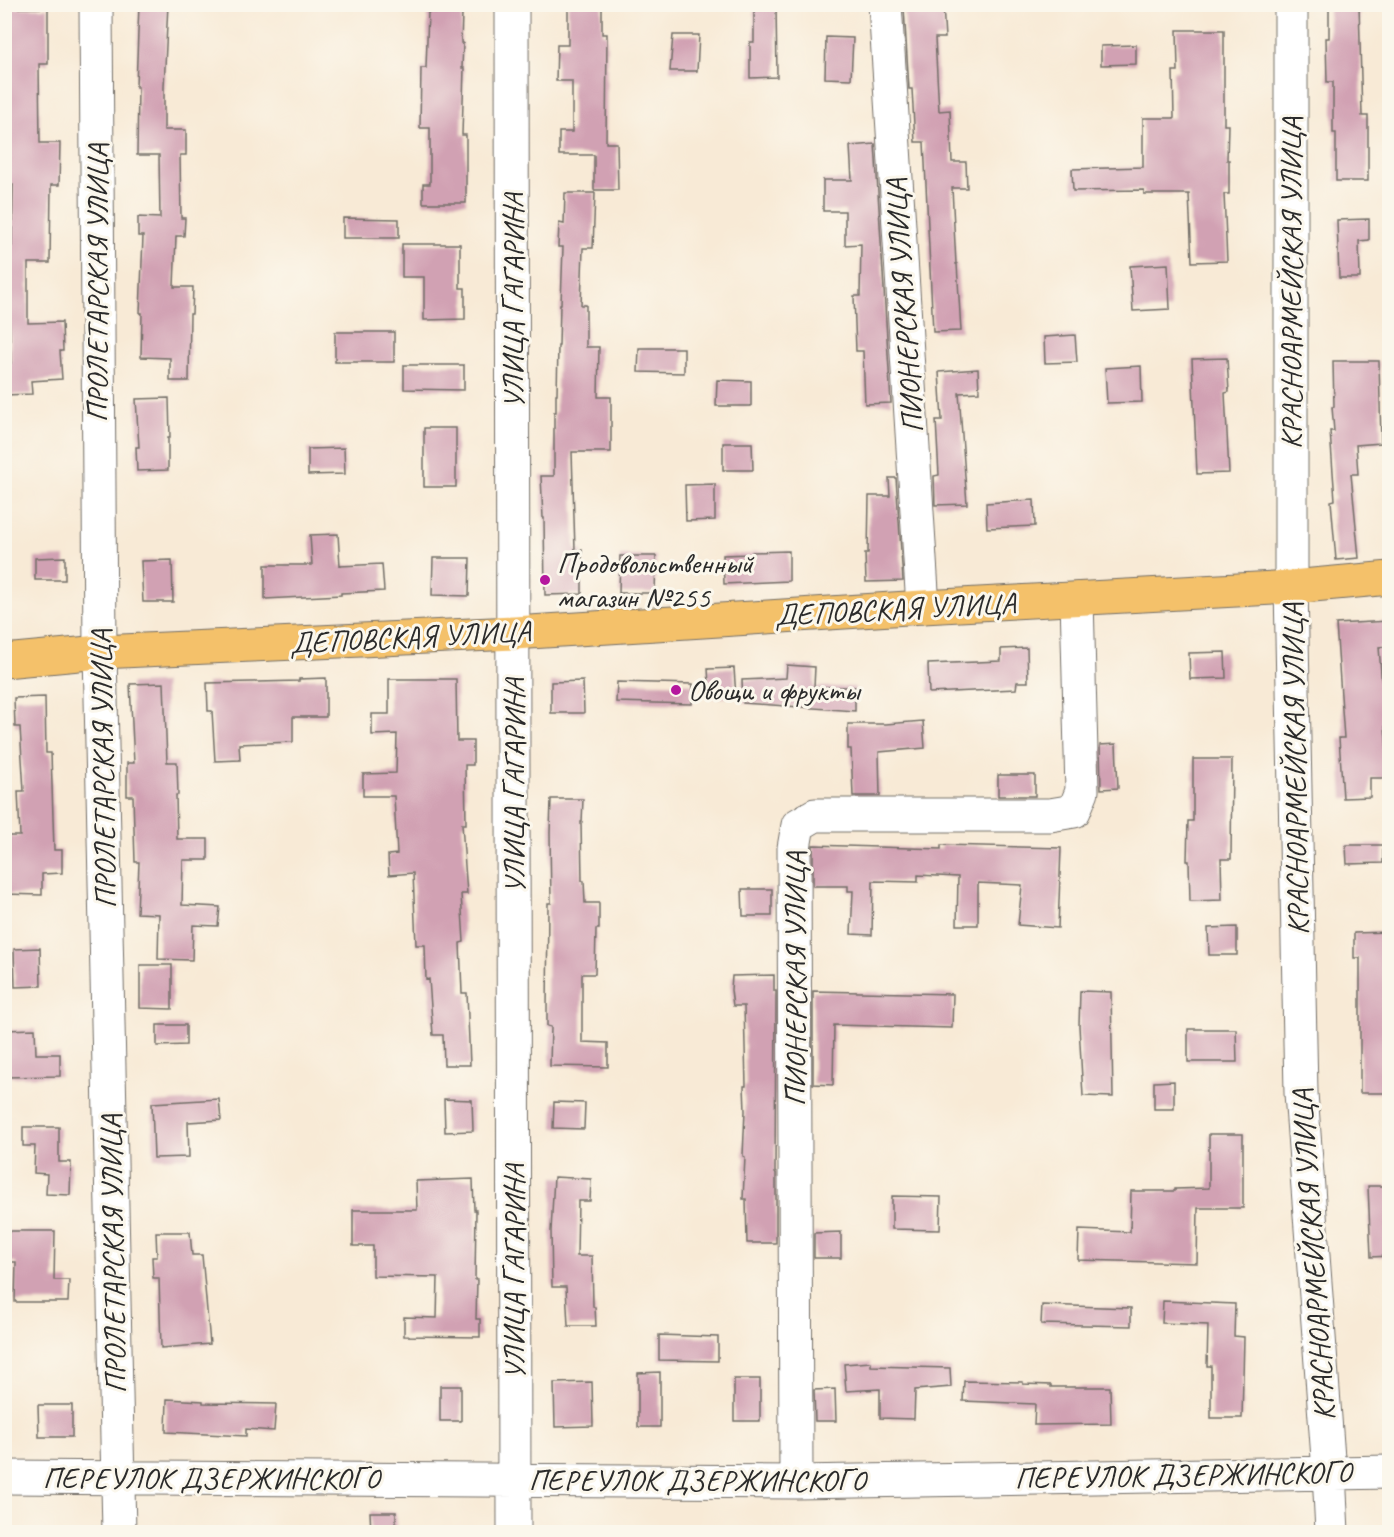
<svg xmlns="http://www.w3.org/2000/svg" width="1394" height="1537" viewBox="0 0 1394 1537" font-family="Caveat,sans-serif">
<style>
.building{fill:#d1a1b3}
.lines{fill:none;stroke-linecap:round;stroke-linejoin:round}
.minor-casing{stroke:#736e67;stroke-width:35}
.major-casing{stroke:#736e67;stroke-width:35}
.minor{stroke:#fff;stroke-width:33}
.major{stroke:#f4c16b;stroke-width:33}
.poi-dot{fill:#b5179e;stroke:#fbf7ec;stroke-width:2}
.labels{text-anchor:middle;stroke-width:6;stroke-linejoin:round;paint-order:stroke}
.street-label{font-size:30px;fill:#2b2b2b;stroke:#fbf7ec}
.poi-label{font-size:30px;fill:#2b2b2b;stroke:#fbf7ec;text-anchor:start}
</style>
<rect width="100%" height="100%" fill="#fbf7ec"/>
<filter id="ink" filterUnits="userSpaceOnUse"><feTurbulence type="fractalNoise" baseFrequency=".0167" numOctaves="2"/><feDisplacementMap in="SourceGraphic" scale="12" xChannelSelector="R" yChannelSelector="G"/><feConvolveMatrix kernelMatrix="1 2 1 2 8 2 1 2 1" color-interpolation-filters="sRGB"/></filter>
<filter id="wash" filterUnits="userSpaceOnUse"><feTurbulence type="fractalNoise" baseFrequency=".008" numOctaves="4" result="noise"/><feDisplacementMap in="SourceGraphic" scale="24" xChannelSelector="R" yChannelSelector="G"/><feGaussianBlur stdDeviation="1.35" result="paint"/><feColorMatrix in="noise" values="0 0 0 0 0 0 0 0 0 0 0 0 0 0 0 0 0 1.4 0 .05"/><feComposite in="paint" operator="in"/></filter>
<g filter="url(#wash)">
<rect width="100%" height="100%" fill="#f8ead6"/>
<g id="blocks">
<path class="building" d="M139,4H168L164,87V130H186V155H180L181,218H185L184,236H176L174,287H193L192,314H190L189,381H170V358L141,357L142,313H140L143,236H138V217L160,218L159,155H137L138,87H136Z
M568,4H602V34H607L606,143H617L618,190H594V155H559V132H572V81H556L557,45H568Z
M1329,4H1359L1362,116H1368V181H1336V133H1333V82H1327L1326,38H1329Z
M754,5H776L777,77L750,78V42H754Z
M943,5L945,38H935L939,111L950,110L952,162H966L967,188H952L956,264H957L961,331L933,332L924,142H915L912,89H909L904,8Z
M4,8H48V64H39L40,143H60L59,185H51L50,263H28V323L62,322L63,351H60L62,379L31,381L32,394L4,395V363H11L9,315H7L8,246H12L13,185H6L9,108L5,109Z
M428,12L462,14L461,43H463L462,68H464L462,135H466V203H423V184H430V128H420L421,68H426Z
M1177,30H1224V125H1228L1227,160H1229V194H1224L1227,261L1192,262L1189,194H1144V190L1073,191L1072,169L1143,167V118H1174L1173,71H1178Z
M673,35H699L697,71H670Z
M826,37L853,38L851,79L825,78Z
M1136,45V64L1101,65V46Z
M875,144L891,403L865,404L863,351H856L854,296H860L861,244L845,245V211H823V180H852L850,146Z
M565,193H595L593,248H583L581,305H586V347H599L598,397H611V452H572L575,550H582V594L545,595L544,518H543L541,476H554V412H556V394H557L558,346H559L560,304H561L563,247H558L559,223L564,224Z
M343,218L399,219V238H343Z
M1369,219V240L1359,241L1360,278H1339L1337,220Z
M402,244H460V288H465V319L424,320V277H402Z
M1168,264L1170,309L1133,311L1130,266Z
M335,332H394V362H335Z
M1075,335L1077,362L1045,363L1044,337Z
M639,348H684V373L638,372Z
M1227,358L1229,392L1225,393L1229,473L1197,474L1192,359Z
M1333,361H1379L1381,443L1356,445L1358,474H1351L1359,558L1336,560L1331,501L1335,500L1330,431H1334L1332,407H1334Z
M404,365H464V390L404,389Z
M1141,366L1142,402L1107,403L1105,368Z
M978,369L979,392L959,393L967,504L935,505L934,476L939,475L936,420H942L939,372Z
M717,380L751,381V406H716Z
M169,398L170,438H168V470L137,471L136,447H139L136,399Z
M424,428H456V487H424Z
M723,443H752L753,470H723Z
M344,448L345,474L308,475V449Z
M889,478H896L903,581L866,582L865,553H868L869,496H890Z
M715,484V520L686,521L685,485Z
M1034,500L1035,526L987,528L986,503Z
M338,534L340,566L382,564L384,591L341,593V595L265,599V565H312L310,535Z
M789,551V581L724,584L723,555L752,554V552Z
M620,556H656L655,593H619Z
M65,557V580H35V558Z
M433,558H470L469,596L432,595Z
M172,560L173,602H143L141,561Z
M1389,621V646L1379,647L1389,778H1370V797L1343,798L1339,738H1344L1336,624Z
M1027,648L1028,682H1017L1016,689L929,693L928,664L1001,661V649Z
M1225,652L1226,678L1190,679L1189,653Z
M787,665L815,667L814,687H855V711L743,703L742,680L786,678Z
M734,668L736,697L710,698L708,669Z
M326,678V717H293V742L239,744L240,760L215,761L212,711H208L207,683L299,681V679Z
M389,679H456L457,741H473V765H465L466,824H462L467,894H461L464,942L460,943L462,993H467L470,1065H444L443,1035H433L429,979L426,980L425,945H416L413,873L389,875L388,855L397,854L394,796H363V774L396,773L397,734L372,735V714H389Z
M583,681L584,713H551V682Z
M617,682L693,684L692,704L616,702Z
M164,683L167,762H177L178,795H176L177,839H208V860H183L182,905L220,907L218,926L193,925L192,960L158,959L159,914L137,913L139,862H135L133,796H127V763H134L130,684Z
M45,697L46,753H51L54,850H62V873L42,874V895L4,894V836H20L18,791H24L20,727H15L14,698Z
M923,721L925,748L879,752L880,796H853L851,749H848V724H886Z
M1116,744L1118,788L1101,789L1100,745Z
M1193,759H1232L1231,859H1221L1222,900L1190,901L1189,861H1187L1188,821H1193Z
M998,775H1035V796H998Z
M551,799H583L582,822H581L582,881H584L585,903H599V929H596L595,974H582V1042L608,1043V1067L550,1066L551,1027L547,1026V1012L548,903H551L550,833Z
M813,845L941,849V845L1061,848L1058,928L1018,925L1022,885L978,883V925H957L958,877L918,875V882L873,881L872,935L851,934L853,891H848V886H813Z
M1346,845H1383V863L1347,864Z
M742,889H772V916H743Z
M1237,927V955H1209L1208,928Z
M1389,932V1093H1360V958H1354V933Z
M40,948L41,986L15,987L14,949Z
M140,965H172V1009L140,1008Z
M774,975V991H776L775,1173H776V1243H747L746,1199H743L745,1157L743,1156L745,1111L744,1086H746L744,1006H733L731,990L732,976Z
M813,991L953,994L952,1028L834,1025L833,1085L813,1084Z
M1080,991L1111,992L1113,1097L1083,1096L1079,1026Z
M157,1025H186V1045L157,1046Z
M35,1029L36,1054H60V1076L4,1077V1030Z
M1188,1029H1236L1237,1062H1188Z
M1174,1081V1109H1154V1082Z
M219,1099L221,1120L188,1122L189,1157L154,1158L152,1103Z
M444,1099L472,1100L473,1131L445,1132Z
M554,1102L585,1103L584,1129L553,1128Z
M23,1127H59V1162H71L70,1195L46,1194L47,1174L34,1173L35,1146H23Z
M1209,1134H1243V1208H1198L1197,1263L1078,1260L1079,1230L1130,1232L1131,1191H1175V1189L1209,1188Z
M554,1177L591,1179L590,1201H578L577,1256H592L593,1307H595L596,1326H568L566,1287H552L551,1231Z
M473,1179L474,1210H476L475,1280H477L476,1319H480V1337L404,1336V1317L437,1318L438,1277L373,1276V1246H353V1210H417L416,1181Z
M1368,1186H1389V1256L1371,1257Z
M892,1196L941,1197L940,1230L892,1229Z
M4,1231H55L54,1280H69L68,1302H15L16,1262H4Z
M156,1232H190L192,1255H202L210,1344L161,1348L159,1278H153L152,1257H157Z
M841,1232V1258H814V1233Z
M1163,1301L1235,1304L1234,1336L1244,1337L1242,1418H1211V1366H1207L1208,1325L1162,1323Z
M1042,1305L1131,1308V1326L1041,1324Z
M659,1335L718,1337V1361L659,1360Z
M871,1362V1366L950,1368L951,1387L915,1390L914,1419L880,1418V1389L846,1391L844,1364Z
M660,1372V1427H638V1373Z
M734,1379H760V1421H734Z
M964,1381L1023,1382V1384L1051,1385V1387H1110L1111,1424L1034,1425L1035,1404L963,1401Z
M592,1382L593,1426L555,1427L554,1383Z
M440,1386H461V1421H440Z
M835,1389L836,1421H815L814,1390Z
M167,1399L203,1401V1403L276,1404L274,1431L246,1429V1436L166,1432Z
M38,1405H72V1437H39Z
M370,1512H396V1533H371Z"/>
</g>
</g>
<g filter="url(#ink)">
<use href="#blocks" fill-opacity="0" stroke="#736e67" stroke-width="1.5"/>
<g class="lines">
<defs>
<path id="minor" d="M96,4L100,652L119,1532
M512,4L514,1532
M885,4L923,607
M1291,4V587L1301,1093L1329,1472L1332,1532
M4,1477L796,1482L1390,1472
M796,1482L794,848L798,825L815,815H1050L1074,811L1082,791L1077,599"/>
<path id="major" d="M4,661L100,652L514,633L923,607L1291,587L1390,578"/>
</defs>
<use href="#minor" class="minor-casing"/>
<use href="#major" class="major-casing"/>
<use href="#minor" class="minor"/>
<use href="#major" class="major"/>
</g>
</g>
<g class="poi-dot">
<circle cx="545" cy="580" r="6"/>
<circle cx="676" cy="690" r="6"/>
</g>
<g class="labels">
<g class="street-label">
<text transform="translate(97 283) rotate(-90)" y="10">ПРОЛЕТАРСКАЯ УЛИЦА</text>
<text transform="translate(1291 283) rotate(-90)" y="10">КРАСНОАРМЕЙСКАЯ УЛИЦА</text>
<text transform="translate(513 301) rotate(-90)" y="10">УЛИЦА ГАГАРИНА</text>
<text transform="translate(904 306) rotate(-94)" y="10">ПИОНЕРСКАЯ УЛИЦА</text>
<text transform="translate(895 609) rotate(-3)" y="10">ДЕПОВСКАЯ УЛИЦА</text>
<text transform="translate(410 637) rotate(-3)" y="10">ДЕПОВСКАЯ УЛИЦА</text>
<text transform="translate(103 769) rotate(-91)" y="10">ПРОЛЕТАРСКАЯ УЛИЦА</text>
<text transform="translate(1295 769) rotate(-91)" y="10">КРАСНОАРМЕЙСКАЯ УЛИЦА</text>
<text transform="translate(514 786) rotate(-90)" y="10">УЛИЦА ГАГАРИНА</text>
<text transform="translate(795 979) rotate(-90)" y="10">ПИОНЕРСКАЯ УЛИЦА</text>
<text transform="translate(113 1254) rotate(-91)" y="10">ПРОЛЕТАРСКАЯ УЛИЦА</text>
<text transform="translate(1313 1255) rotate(-94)" y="10">КРАСНОАРМЕЙСКАЯ УЛИЦА</text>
<text transform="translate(514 1272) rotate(-90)" y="10">УЛИЦА ГАГАРИНА</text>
<text transform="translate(1183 1475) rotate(-1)" y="10">ПЕРЕУЛОК ДЗЕРЖИНСКОГО</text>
<text x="211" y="1488">ПЕРЕУЛОК ДЗЕРЖИНСКОГО</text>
<text x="697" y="1490">ПЕРЕУЛОК ДЗЕРЖИНСКОГО</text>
</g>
<g class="poi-label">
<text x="557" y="573">Продовольственный<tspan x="557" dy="34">магазин №255</tspan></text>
<text x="688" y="700">Овощи и фрукты</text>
</g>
</g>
<rect width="1394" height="1537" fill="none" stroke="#fbf7ec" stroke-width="24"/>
</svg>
